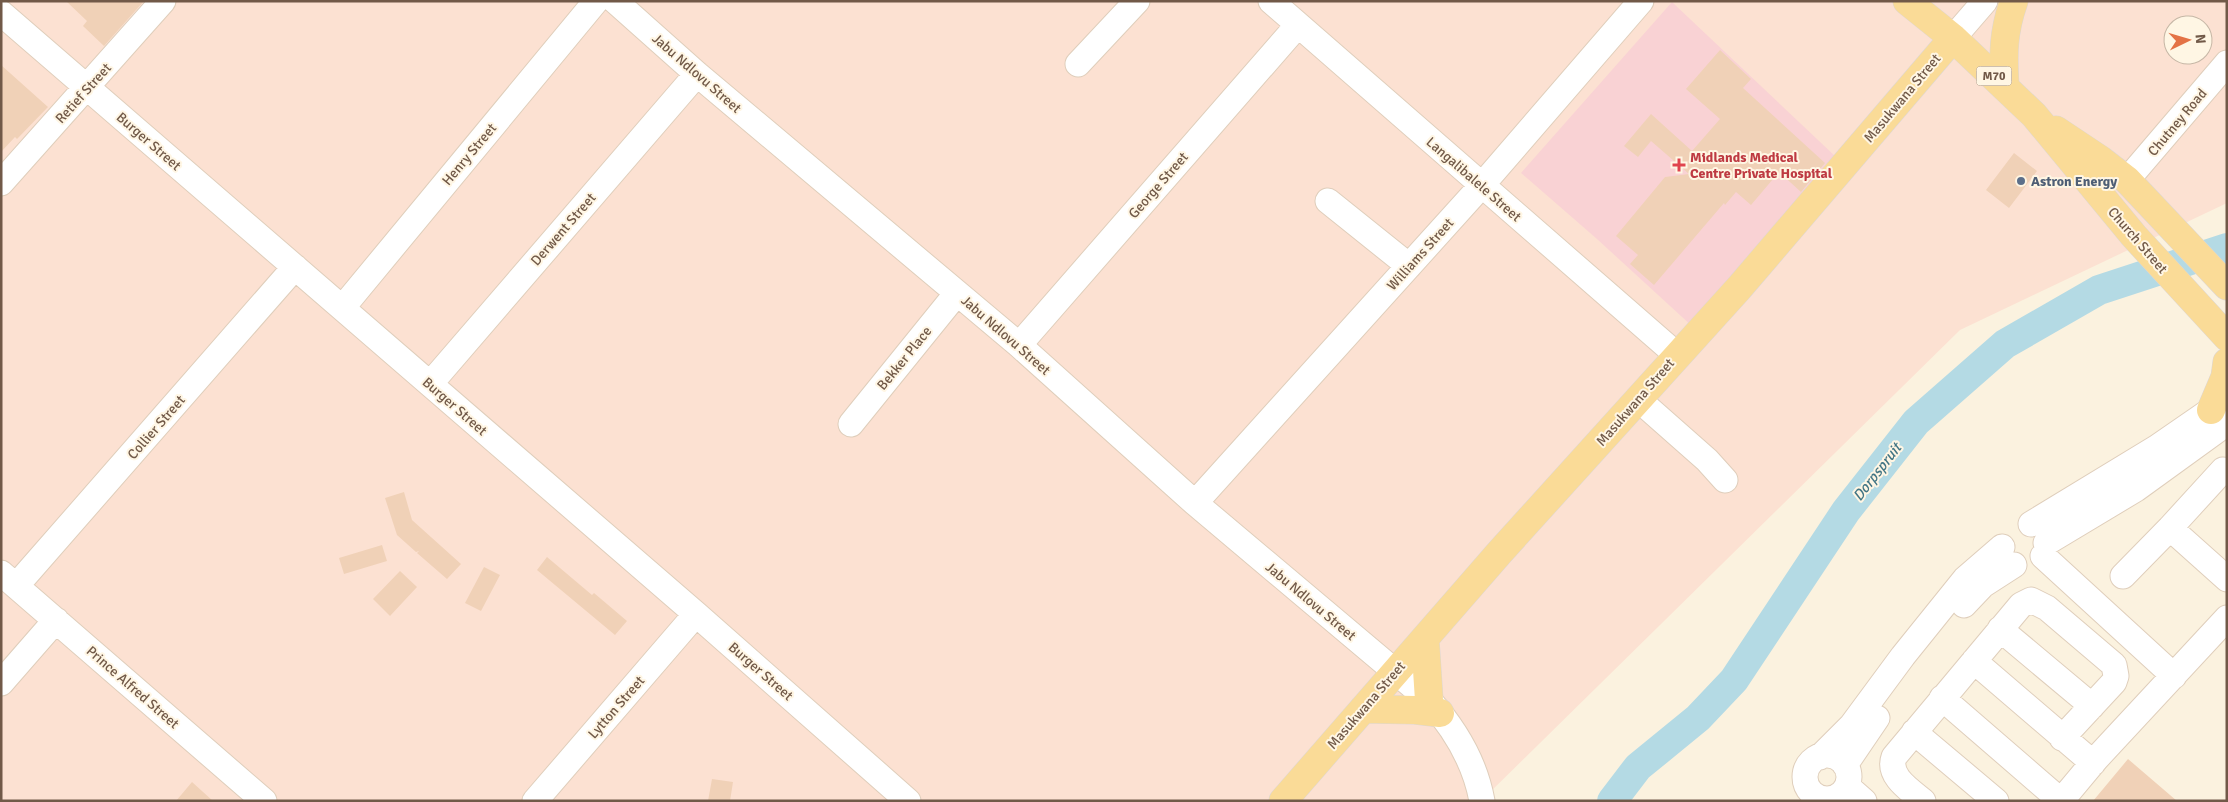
<svg xmlns="http://www.w3.org/2000/svg" width="2228" height="802" viewBox="0 0 2228 802" font-family="Signika,sans-serif">
<style>
.commercial{fill:#fce1d2;fill-rule:evenodd}
.medical{fill:#f9d2d4}
.lines{fill:none;stroke-linecap:round;stroke-linejoin:round}
.river{stroke:#b4dae4;stroke-width:30}
.building{fill:#f0d1b7}
.minor-casing{stroke:#dfcebb;stroke-width:27}
.major-casing{stroke:#ddd7d3;stroke-width:29}
.minor{stroke:#fff;stroke-width:25}
.major{stroke:#fadb97;stroke-width:28}
.health-dot{fill:#e0444e;stroke:#fff6e4;stroke-width:2}
.service-dot{fill:#5c6f8a;stroke:#fff6e4;stroke-width:2}
.labels{text-anchor:middle;stroke-width:4;stroke-linejoin:round;paint-order:stroke}
.shield{fill:#fff6e4;stroke:#9c8877;stroke-width:1}
.shield-label{font-size:12px;font-weight:bold;fill:#715948}
.street-label{font-size:14px;fill:#715948;stroke:#fff6e4}
.health-label{font-size:14px;font-weight:bold;fill:#be3a42;stroke:#fff6e4;text-anchor:start}
.service-label{font-size:14px;font-weight:bold;fill:#4e5e75;stroke:#fff6e4;text-anchor:start}
.water-label{font-size:15px;font-style:italic;fill:#427584;stroke:#fff6e4}
</style>
<rect width="100%" height="100%" fill="#fbf2df"/>
<path class="commercial" d="M1,1H2227V203L1960,330L1481,801H1ZM2173,25H2203V55H2173Z"/>
<path class="medical" d="M1672,2L1836,157L1693,327L1597,239L1521,173Z"/>
<g class="lines">
<path class="river" d="M1612,801L1638,767L1698,718L1734,680L1846,511L1916,422L2005,344L2099,290L2227,248"/>
</g>
<path class="building" d="M66,1H144L104,46L83,26L87,21Z
M1720,50L1751,79L1743,88L1825,163L1801,192L1779,172L1751,205L1736,192L1725,205L1724,203L1654,285L1630,264L1638,255L1616,236L1665,177L1689,174L1651,141L1638,157L1624,146L1651,114L1692,151L1720,119L1686,89Z
M1,65L48,107L17,139L15,137L1,152Z
M2014,153L2037,171L2009,208L1986,190Z
M404,492L412,520L461,564L447,579L417,553L419,551L416,552L397,535L385,498Z
M382,545L387,561L344,574L339,558Z
M547,557L592,595L594,593L627,621L615,635L537,570Z
M484,567L500,575L481,611L465,603Z
M400,571L417,587L390,616L373,599Z
M2128,759L2177,801H2093Z
M712,779L733,782L730,801H708Z
M192,782L213,801H176Z"/>
<g class="lines">
<defs>
<path id="minor" d="M615,1L697,74L1019,345L1195,503L1429,700C1455,729 1475,762 1482,801
M1271,1L1677,355
M1,13L696,614L908,801
M1953,38L1985,1
M1078,64L1137,1
M2127,180L2227,63
M1,183L163,1
M1328,201L1409,266
M343,307L596,1
M1019,345L1298,25
M430,384L697,74
M1639,400L1707,460L1725,480
M851,424L957,293
M1195,503L1482,185L1641,1
M2031,524L2156,448L2227,399
M2170,528L2227,579
M2046,543L2136,489L2227,423
M2043,556L2174,676
M1,573L264,801
M2123,576L2170,528L2223,470
M16,586L295,267
M1964,605L1983,585L2014,565
M2000,629L2092,706
M1974,661L2093,763
M1,683L56,620
M1942,698L2061,801L2096,759L2227,618
M1914,732L1996,801
M1805 777a22 22 0 1 1 44 0a22 22 0 1 1-44 0Z
M1820,757L1852,725L1903,656L1965,579L2002,547
M1845,765L1877,718
M1847,786L1864,801
M535,801L696,614
M1923,801C1910,790 1887,776 1894,757L2021,605L2031,600L2047,608L2114,665L2116,676L2114,682L2062,738"/>
<path id="major" d="M1907,1L1953,38L2034,115L2134,236L2227,337
M2005,86C2003,54 2003,32 2014,1
M2056,130L2101,160L2127,180L2227,286
M2211,410L2225,377L2227,362
M1425,639L1429,700
M1363,709L1415,710L1440,713
M1283,801L1500,552L1739,288L1953,38"/>
</defs>
<use href="#minor" class="minor-casing"/>
<use href="#major" class="major-casing"/>
<use href="#minor" class="minor"/>
<use href="#major" class="major"/>
</g>
<path class="health-dot" d="M1676.5 157.5h5v5h5v5h-5v5h-5v-5h-5v-5h5z"/>
<circle class="service-dot" cx="2021" cy="181" r="5"/>
<g class="labels">
<rect class="shield" x="1976.5" y="66.5" width="35" height="19" rx="4"/>
<g class="shield-label">
<text x="1994" y="80">M70</text>
</g>
<g class="street-label">
<text transform="translate(697 73) rotate(41)" y="5">Jabu Ndlovu Street</text>
<text transform="translate(83 93) rotate(-48)" y="5">Retief Street</text>
<text transform="translate(1902 98) rotate(-50)" y="5">Masukwana Street</text>
<text transform="translate(2177 122) rotate(-50)" y="5">Chutney Road</text>
<text transform="translate(149 141) rotate(41)" y="5">Burger Street</text>
<text transform="translate(469 154) rotate(-50)" y="5">Henry Street</text>
<text transform="translate(1474 179) rotate(41)" y="5">Langalibalele Street</text>
<text transform="translate(1158 185) rotate(-49)" y="5">George Street</text>
<text transform="translate(563 229) rotate(-49)" y="5">Derwent Street</text>
<text transform="translate(2138 240) rotate(49)" y="5">Church Street</text>
<text transform="translate(1420 254) rotate(-48)" y="5">Williams Street</text>
<text transform="translate(1006 335) rotate(41)" y="5">Jabu Ndlovu Street</text>
<text transform="translate(904 358) rotate(-51)" y="5">Bekker Place</text>
<text transform="translate(1635 402) rotate(-49)" y="5">Masukwana Street</text>
<text transform="translate(455 406) rotate(41)" y="5">Burger Street</text>
<text transform="translate(156 427) rotate(-49)" y="5">Collier Street</text>
<text transform="translate(1311 601) rotate(40)" y="5">Jabu Ndlovu Street</text>
<text transform="translate(761 671) rotate(41)" y="5">Burger Street</text>
<text transform="translate(133 687) rotate(41)" y="5">Prince Alfred Street</text>
<text transform="translate(1366 705) rotate(-49)" y="5">Masukwana Street</text>
<text transform="translate(616 707) rotate(-49)" y="5">Lytton Street</text>
</g>
<g class="health-label">
<text x="1690" y="162">Midlands Medical<tspan x="1690" dy="16">Centre Private Hospital</tspan></text>
</g>
<g class="service-label">
<text x="2031" y="186">Astron Energy</text>
</g>
<g class="water-label">
<text transform="translate(1877 472) rotate(-52)" y="5">Dorpspruit</text>
</g>
</g>
<rect width="2228" height="802" fill="none" stroke="#715948" stroke-width="5"/>
<g transform="translate(2188 40) rotate(85)"><circle r="24" fill="#fff6e4" stroke="#c6b7a6"/>
<path d="M0-4L9 19L0 12L-9 19Z" fill="#e47245"/>
<text y="-8" font-size="14" font-weight="bold" text-anchor="middle" fill="#715948">N</text>
</g>
</svg>
